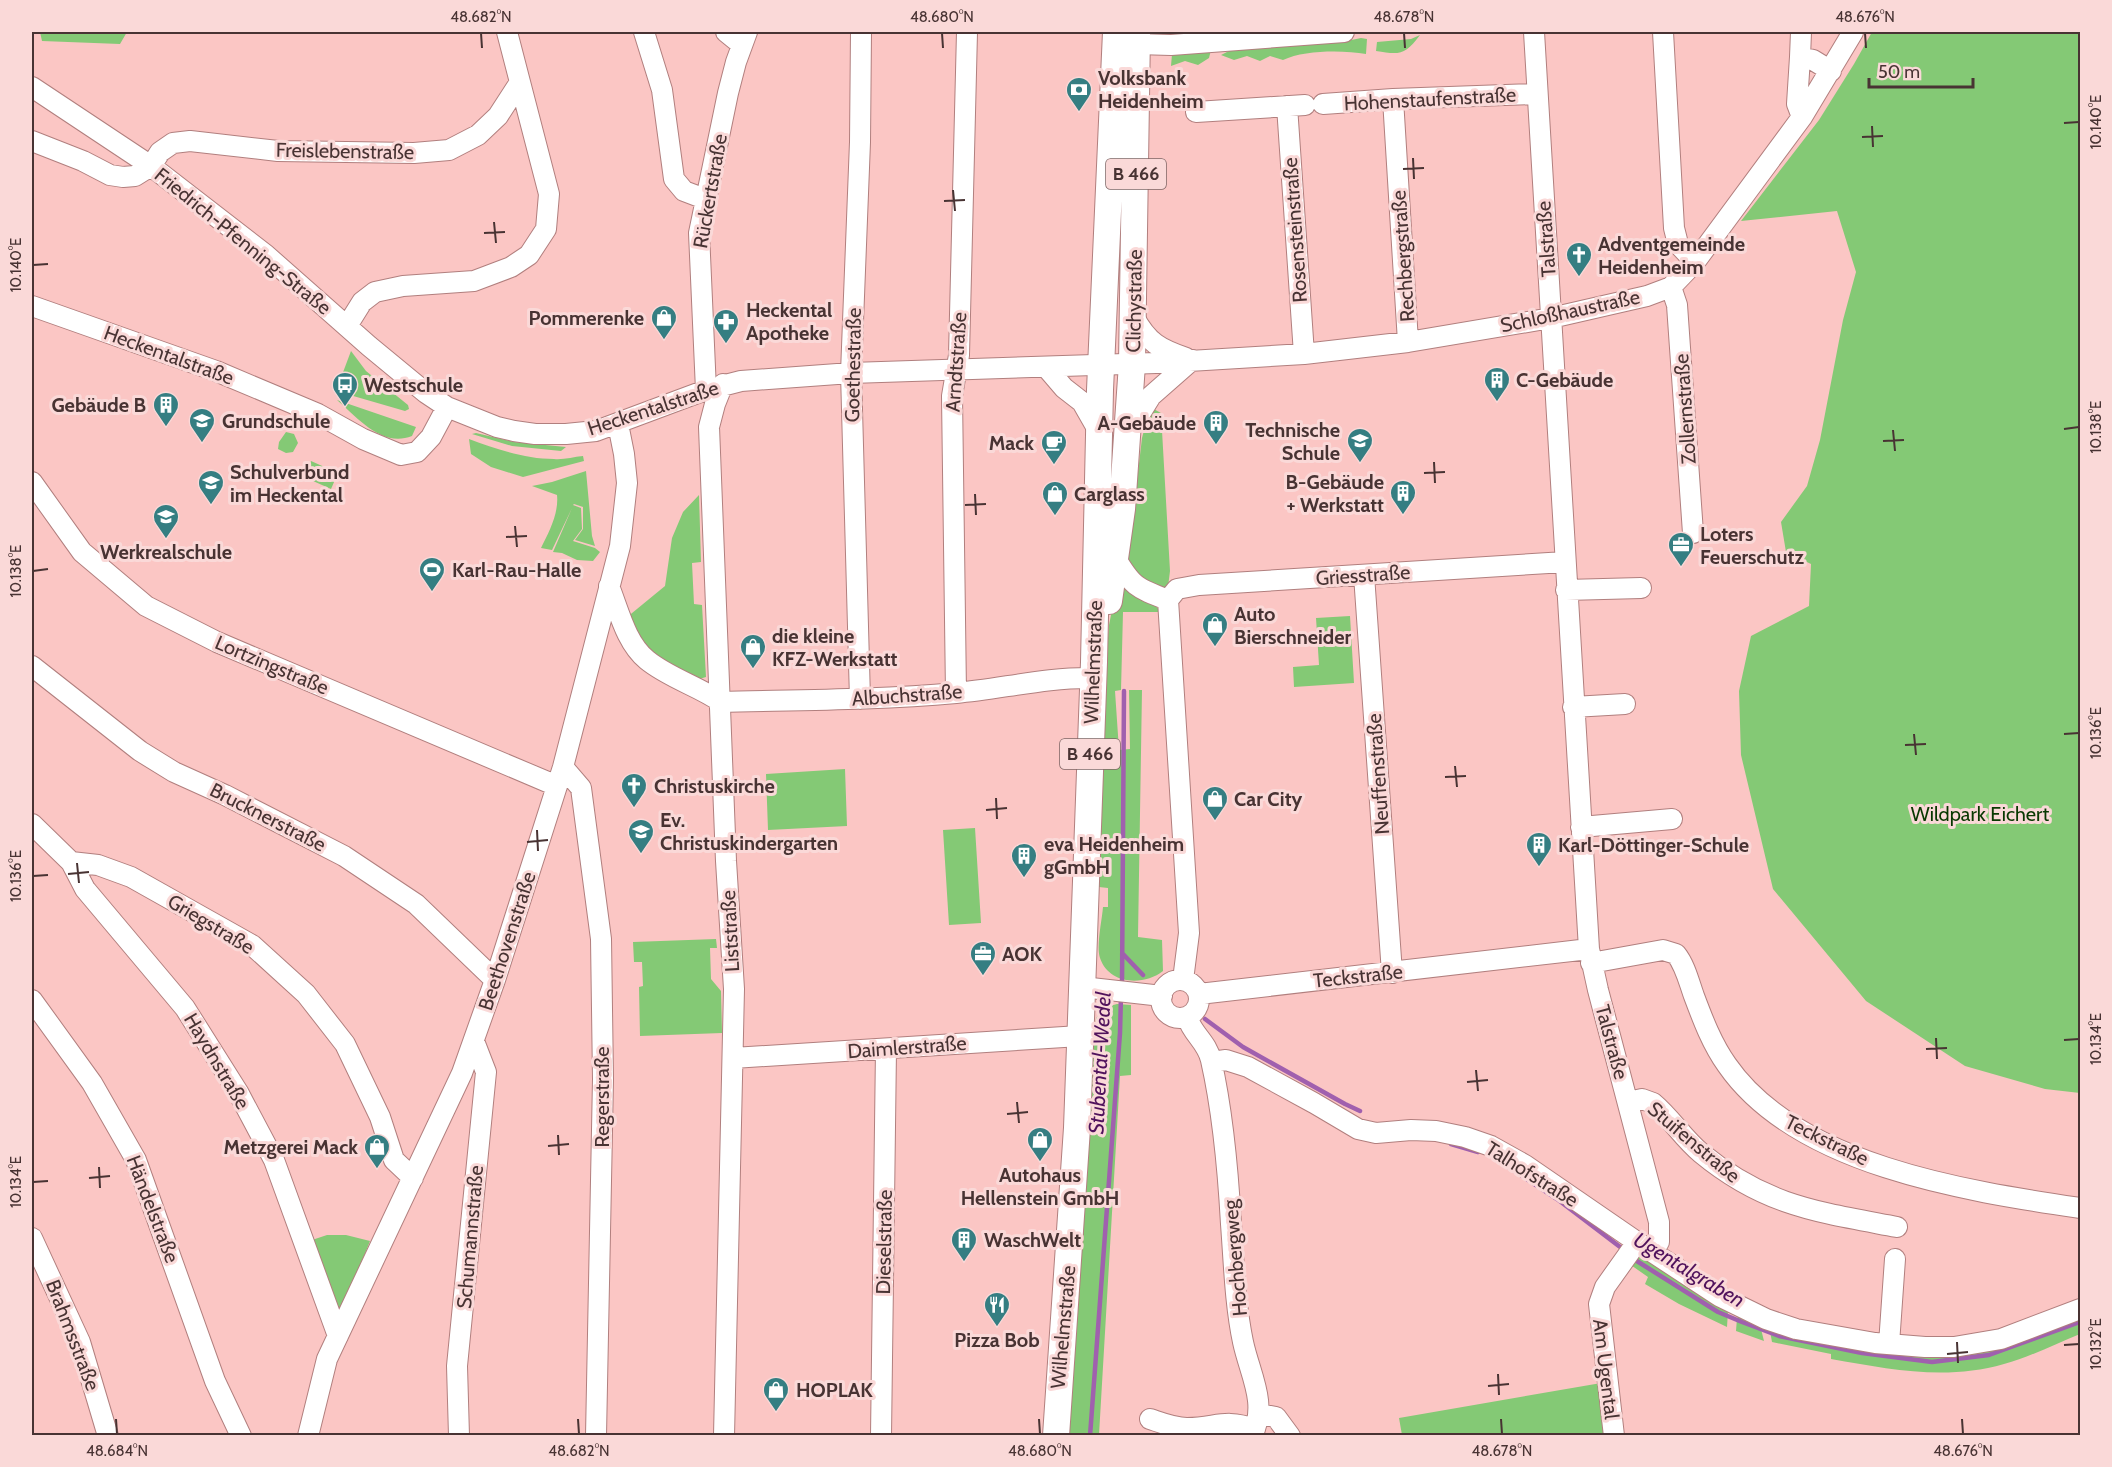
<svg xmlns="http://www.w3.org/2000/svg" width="2112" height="1467" viewBox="0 0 2112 1467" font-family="Cabin,sans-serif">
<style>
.green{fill:#84c975}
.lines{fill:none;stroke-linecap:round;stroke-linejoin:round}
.stream{stroke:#a060ae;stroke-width:4.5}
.minor-casing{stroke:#b17f7e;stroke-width:22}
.major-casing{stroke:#b17f7e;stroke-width:28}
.minor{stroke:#fff;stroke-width:20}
.major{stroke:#fff;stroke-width:26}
.ticks{fill:none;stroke:#483333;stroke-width:2}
.labels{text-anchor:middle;stroke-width:6;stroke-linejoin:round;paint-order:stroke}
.shield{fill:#fad9d8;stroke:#7d6564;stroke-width:1.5}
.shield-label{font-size:18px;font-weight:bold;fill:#483333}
.poi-label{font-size:20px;font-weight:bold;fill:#483333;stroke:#fad9d8;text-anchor:start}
.street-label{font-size:20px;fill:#483333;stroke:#fad9d8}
.park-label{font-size:20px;fill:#083800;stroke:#fad9d8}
.water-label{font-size:21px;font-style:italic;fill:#50125c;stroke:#fad9d8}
.neatline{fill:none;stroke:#483333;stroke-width:2}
.ticks-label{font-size:15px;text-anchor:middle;fill:#483333}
</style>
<rect width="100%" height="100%" fill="#fbc6c4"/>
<path class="green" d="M40,32H127L120,44L42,41Z
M1872,32H2080V1093L2045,1089L1965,1066L1866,1001L1773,889L1741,755L1739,691L1751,636L1809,606L1811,564L1786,552L1781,522L1807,486L1820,440L1843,320L1856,272L1837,211L1741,221L1819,120L1854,64Z
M1420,35C1405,55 1400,55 1376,51L1377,42L1411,39Z
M1361,38L1367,39L1366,54C1343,50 1304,50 1283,60L1270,56L1260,61L1247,56L1234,60L1221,55L1235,48L1297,40L1337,43Z
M1212,46L1209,58L1198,65L1185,61L1171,66L1172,54Z
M351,351L366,371L408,405L409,409L405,411L336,391Z
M337,400L416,427L412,436C382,448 358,418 337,400Z
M1150,407L1161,413L1170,571L1168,587L1158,590L1127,566L1142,438Z
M286,432L294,434L298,443L293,452L286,453L278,449L279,442Z
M476,433L514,442L566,447L561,451L512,446L472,434Z
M469,439C496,449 525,459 554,459C563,460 573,457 583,456L584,461L523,477L491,467L471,454Z
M311,461L338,473L331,489L304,477Z
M586,471L592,536L595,546L575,540L583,529V507L574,504L573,505L581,508L582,529L573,541L595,548L600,552L593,561L577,560L562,553L553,552L572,508L552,550L541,548C549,532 559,513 557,495L532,486L552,482Z
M699,495L701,562L692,563L694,604L702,605L706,677L699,679L650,657L626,618L665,586L672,538L683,512Z
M1118,581L1153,603L1161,612H1123L1121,690L1115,691L1119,750L1130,749L1129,690H1142L1138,937L1162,940L1163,971C1144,986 1109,985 1100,958C1096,947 1102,920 1103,907H1108V888L1099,887L1097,863L1104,690L1109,625Z
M1350,616L1354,683L1294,687L1293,667L1319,665L1316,618Z
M845,769L847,826L768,830L766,774Z
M975,828L981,923L949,925L943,830Z
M716,939L717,948H710L711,979L721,991L722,1033L640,1036L639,987L643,986L642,962H634L633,942Z
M1117,1004L1131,1005V1075L1120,1076L1099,1435L1070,1436L1069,1381L1096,1018L1110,1006Z
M327,1235H346L370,1241L337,1324L309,1241Z
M1638,1257H1644L1728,1311L1727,1327L1679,1304L1645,1284L1648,1277L1628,1263Z
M2080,1314V1334C2055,1344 2030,1357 2004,1364C1945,1381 1889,1369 1831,1359V1354L1772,1342L1769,1326L1892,1350Z
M1739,1316L1760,1325L1764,1341L1736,1331L1737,1318Z
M1607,1382L1614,1435H1402L1399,1418Z"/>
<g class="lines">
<path class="stream" d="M1123,954L1143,975
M1122,987L1124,691
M1205,1019L1243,1047L1345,1104L1360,1111
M1451,1144L1478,1152
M1504,1164L1557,1199L1624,1250
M1632,1258L1718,1312L1742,1322L1779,1336L1862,1353L1932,1362L1989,1355L2080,1322
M1090,1436L1120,1033L1121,995"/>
<defs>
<path id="minor" d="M644,32L662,90L674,179L684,191L705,199
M726,32L742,45
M1534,32L1589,949L1598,990L1659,1222V1242L1652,1252
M1663,32L1674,228L1678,244L1695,262
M1801,32L1800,57L1813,60L1831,71
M1137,44L1171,45L1344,32
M1800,57L1797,104L1802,117
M32,87L151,166L266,255L369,346L426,393L447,407L497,427L514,431L535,434H566L596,431L706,390L741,381L851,373L1156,363L1304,354L1408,342L1551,318L1647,296L1671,287L1695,262L1802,117L1853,32
M1393,99L1408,342
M1323,104L1393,99L1536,94
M1287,106L1304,354
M1196,112L1305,105
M32,141L83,161L110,175L123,177L135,176L151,166L160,152L173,143L190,141L278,151L414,153L449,150L478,135L498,116L520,82
M1671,287L1677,305L1693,533
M32,306L216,371L318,414L363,439L401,455L417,452L431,437L447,407
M1134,317C1148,343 1160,349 1186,358
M347,326L362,302L375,292L403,286L474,281L511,267L529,255L546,229L549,194L507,32
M1046,367L1064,388L1082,402L1098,430
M723,384L715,404L709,427L726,861L734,989L724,1436
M706,390L699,233L728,93L736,62L747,32
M1130,430L1151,396L1192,360
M32,482L82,552L146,606L217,642L557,786
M1115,557C1132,586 1136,588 1168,600
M1364,575L1392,973
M609,586C619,611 626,643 647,660C669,678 698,686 721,702C799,700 878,700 956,693C1001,689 1047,677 1093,678
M1566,590L1641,588
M1168,600L1177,589L1199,585L1565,562
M1168,600L1189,933L1183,980
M32,666L140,751L174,772L225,795L344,856L416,904L495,980
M956,693L952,396L959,355L967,32
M860,699L851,373L860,142L861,32
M1573,707L1625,704
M563,767L581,788L601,939L603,1079L596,1436
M32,824L71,862L85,889L185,1008L238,1092L274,1160L338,1336
M1581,827L1672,819
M71,862L98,865L131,877L252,945L306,994L345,1044L380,1117L394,1160L413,1178
M1591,963L1663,950L1676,954C1685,965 1689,982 1694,996C1703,1020 1712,1044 1727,1065C1797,1166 1967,1191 2080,1208
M1161 999a19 19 0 1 1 38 0a19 19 0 1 1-38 0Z
M1082,987L1162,996
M1199,994L1589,949
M32,1000L92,1083L136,1160L215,1381L241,1436
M1187,1017C1193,1035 1207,1042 1211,1060C1223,1113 1228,1169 1231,1224C1234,1263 1235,1304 1243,1342C1250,1375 1268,1403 1252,1436
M733,1058L1080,1036
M1212,1062L1226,1060L1248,1067L1314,1103L1358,1129L1376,1133L1411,1130L1436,1131L1465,1137L1491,1146L1525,1165L1637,1242L1719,1296L1766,1319L1796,1329L1875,1343L1925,1347H1954L2001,1339L2080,1309
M1628,1102L1642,1099L1653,1103C1671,1118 1683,1138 1701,1153C1765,1206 1818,1212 1897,1227
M32,1238L80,1342L108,1436
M1889,1344L1895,1259
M1259,1414L1276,1417L1290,1436
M1150,1419C1162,1423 1174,1428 1187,1428C1217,1428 1223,1418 1255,1429
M308,1436L327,1359L462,1073L495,980L563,767L620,546L627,483L624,454L618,424
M459,1436L457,1366L486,1072L474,1041
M881,1436L886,1049
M1614,1436L1599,1304L1605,1287L1637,1242"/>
<path id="major" d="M1109,601L1122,509L1132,364L1137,32
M1056,1436L1077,1128L1094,662L1100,390L1116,32"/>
</defs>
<use href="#minor" class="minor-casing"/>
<use href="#major" class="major-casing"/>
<use href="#minor" class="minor"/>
<use href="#major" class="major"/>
</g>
<path class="ticks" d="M481,33L482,48M942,33L943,48M1404,33L1405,48M1865,33L1866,48M2064,123L2079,122M1872,126L1873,147M1862,137L1883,136M1413,158L1414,179M1403,169L1424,168M953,190L955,211M944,201L965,200M494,222L496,243M484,233L505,232M33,265L48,264M2064,429L2079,427M1893,430L1895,451M1883,441L1904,440M1434,462L1435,483M1424,473L1445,472M975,494L976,515M965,505L986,504M515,526L517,547M506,537L527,536M33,571L48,569M1914,734L1916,755M2064,734L2079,733M1905,745L1926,744M1455,766L1457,787M1445,777L1466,776M996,798L997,819M986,810L1007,808M537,830L538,851M527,842L548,840M77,863L79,883M68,874L89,872M33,876L48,875M1936,1038L1937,1059M2064,1040L2079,1039M1926,1049L1947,1048M1476,1070L1478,1091M1467,1082L1488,1080M1017,1102L1019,1123M1007,1114L1028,1112M558,1135L559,1155M548,1146L569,1144M99,1167L100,1188M89,1178L110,1176M33,1182L48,1181M1957,1342L1958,1363M2064,1345L2079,1344M1947,1354L1968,1352M1498,1374L1499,1395M1488,1386L1509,1384M116,1419L117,1434M578,1419L579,1434M1039,1419L1040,1434M1501,1419L1502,1434M1962,1419L1963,1434"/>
<defs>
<symbol id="bank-pin" viewBox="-11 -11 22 30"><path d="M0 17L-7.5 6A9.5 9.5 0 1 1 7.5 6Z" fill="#357e82" stroke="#fad9d8"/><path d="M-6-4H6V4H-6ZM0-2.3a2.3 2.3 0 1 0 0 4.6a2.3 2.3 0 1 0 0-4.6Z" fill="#fff"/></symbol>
<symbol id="church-pin" viewBox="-11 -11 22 30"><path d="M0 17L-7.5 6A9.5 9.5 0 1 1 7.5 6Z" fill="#357e82" stroke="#fad9d8"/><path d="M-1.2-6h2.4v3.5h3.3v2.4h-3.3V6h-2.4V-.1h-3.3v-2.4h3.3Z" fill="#fff"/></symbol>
<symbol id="shop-pin" viewBox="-11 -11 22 30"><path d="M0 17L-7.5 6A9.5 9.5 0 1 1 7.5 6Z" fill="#357e82" stroke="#fad9d8"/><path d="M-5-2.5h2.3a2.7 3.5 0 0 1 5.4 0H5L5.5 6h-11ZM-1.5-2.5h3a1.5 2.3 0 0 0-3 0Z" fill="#fff"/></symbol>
<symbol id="pharmacy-pin" viewBox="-11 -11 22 30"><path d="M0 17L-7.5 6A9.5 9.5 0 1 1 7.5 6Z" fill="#357e82" stroke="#fad9d8"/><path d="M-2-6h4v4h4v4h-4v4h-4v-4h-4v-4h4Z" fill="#fff"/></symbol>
<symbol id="building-pin" viewBox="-11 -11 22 30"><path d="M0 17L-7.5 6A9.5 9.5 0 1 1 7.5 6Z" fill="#357e82" stroke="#fad9d8"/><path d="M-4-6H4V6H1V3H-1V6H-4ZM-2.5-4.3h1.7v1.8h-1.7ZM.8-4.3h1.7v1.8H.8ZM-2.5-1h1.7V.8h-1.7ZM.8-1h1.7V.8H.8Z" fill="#fff"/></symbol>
<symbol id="bus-pin" viewBox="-11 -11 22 30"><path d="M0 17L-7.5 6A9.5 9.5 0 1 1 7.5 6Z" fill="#357e82" stroke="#fad9d8"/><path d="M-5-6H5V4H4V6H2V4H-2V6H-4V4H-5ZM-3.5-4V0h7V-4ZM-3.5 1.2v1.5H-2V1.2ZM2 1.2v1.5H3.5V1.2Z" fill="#fff"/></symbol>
<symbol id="school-pin" viewBox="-11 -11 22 30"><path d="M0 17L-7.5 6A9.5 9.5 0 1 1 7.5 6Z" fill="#357e82" stroke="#fad9d8"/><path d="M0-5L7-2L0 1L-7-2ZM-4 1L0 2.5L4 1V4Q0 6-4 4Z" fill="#fff"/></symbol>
<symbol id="cafe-pin" viewBox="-11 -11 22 30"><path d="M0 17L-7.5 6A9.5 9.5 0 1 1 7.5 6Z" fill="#357e82" stroke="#fad9d8"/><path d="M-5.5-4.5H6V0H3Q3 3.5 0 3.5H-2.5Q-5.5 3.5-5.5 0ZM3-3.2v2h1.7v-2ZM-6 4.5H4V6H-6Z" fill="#fff"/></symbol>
<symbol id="office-pin" viewBox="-11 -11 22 30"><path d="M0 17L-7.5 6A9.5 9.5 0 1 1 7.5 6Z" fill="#357e82" stroke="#fad9d8"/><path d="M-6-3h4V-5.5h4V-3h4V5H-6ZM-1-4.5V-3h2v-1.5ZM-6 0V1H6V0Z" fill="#fff"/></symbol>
<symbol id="stadium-pin" viewBox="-11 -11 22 30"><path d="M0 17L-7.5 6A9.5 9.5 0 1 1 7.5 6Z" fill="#357e82" stroke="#fad9d8"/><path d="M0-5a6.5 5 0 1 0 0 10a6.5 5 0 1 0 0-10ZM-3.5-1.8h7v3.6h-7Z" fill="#fff"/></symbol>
<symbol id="restaurant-pin" viewBox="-11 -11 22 30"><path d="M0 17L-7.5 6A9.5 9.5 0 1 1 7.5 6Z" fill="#357e82" stroke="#fad9d8"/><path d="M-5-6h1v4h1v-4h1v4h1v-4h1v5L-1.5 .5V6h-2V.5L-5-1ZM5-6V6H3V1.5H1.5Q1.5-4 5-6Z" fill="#fff"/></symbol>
</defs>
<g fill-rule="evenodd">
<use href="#bank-pin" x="1064" y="75" width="30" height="40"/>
<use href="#church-pin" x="1564" y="240" width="30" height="40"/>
<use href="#shop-pin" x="649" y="303" width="30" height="40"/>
<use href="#pharmacy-pin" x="711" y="307" width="30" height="40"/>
<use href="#building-pin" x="1482" y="365" width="30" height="40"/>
<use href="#bus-pin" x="330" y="370" width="30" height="40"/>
<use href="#building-pin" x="151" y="390" width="30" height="40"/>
<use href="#school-pin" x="187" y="406" width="30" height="40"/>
<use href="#building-pin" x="1201" y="408" width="30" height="40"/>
<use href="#school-pin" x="1345" y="426" width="30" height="40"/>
<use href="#cafe-pin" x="1039" y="428" width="30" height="40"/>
<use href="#school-pin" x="196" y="468" width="30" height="40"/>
<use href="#building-pin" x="1388" y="478" width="30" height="40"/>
<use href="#shop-pin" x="1040" y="479" width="30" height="40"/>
<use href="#school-pin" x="151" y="502" width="30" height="40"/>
<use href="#office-pin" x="1666" y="530" width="30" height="40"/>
<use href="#stadium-pin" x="417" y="555" width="30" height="40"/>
<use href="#shop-pin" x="1200" y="610" width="30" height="40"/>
<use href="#shop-pin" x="738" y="632" width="30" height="40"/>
<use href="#church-pin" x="619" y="771" width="30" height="40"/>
<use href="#shop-pin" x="1200" y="784" width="30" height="40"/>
<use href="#school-pin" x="626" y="817" width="30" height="40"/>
<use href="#building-pin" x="1524" y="830" width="30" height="40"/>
<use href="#building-pin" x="1009" y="841" width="30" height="40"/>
<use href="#office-pin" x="968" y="939" width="30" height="40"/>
<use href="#shop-pin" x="1025" y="1125" width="30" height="40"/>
<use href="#shop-pin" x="362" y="1132" width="30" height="40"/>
<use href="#building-pin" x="949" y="1225" width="30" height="40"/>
<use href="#restaurant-pin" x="982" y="1290" width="30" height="40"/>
<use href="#shop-pin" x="761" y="1375" width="30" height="40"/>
</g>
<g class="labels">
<g class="shield">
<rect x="1106" y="159" width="60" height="30" rx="4.5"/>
<rect x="1060" y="739" width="60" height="30" rx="4.5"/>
</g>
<g class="shield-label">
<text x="1136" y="180">B 466</text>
<text x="1090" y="760">B 466</text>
</g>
<g class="poi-label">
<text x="1098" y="85">Volksbank<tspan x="1098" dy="23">Heidenheim</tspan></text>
<text x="1598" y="251">Adventgemeinde<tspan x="1598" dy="23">Heidenheim</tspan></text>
<text x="746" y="317">Heckental<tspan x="746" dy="23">Apotheke</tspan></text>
<text x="644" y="325" text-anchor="end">Pommerenke</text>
<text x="1516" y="387">C-Gebäude</text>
<text x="364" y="392">Westschule</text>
<text x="146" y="412" text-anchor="end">Gebäude B</text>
<text x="222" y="428">Grundschule</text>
<text x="1196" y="430" text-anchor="end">A-Gebäude</text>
<text x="1340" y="437" text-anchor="end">Technische<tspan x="1340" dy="23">Schule</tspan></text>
<text x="1034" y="450" text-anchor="end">Mack</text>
<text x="230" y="479">Schulverbund<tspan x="230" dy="23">im Heckental</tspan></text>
<text x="1384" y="489" text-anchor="end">B-Gebäude<tspan x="1384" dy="23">+ Werkstatt</tspan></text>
<text x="1074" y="501">Carglass</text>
<text x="1700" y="541">Loters<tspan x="1700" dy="23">Feuerschutz</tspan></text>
<text x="166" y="559" text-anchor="middle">Werkrealschule</text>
<text x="452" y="577">Karl-Rau-Halle</text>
<text x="1234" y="621">Auto<tspan x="1234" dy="23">Bierschneider</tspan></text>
<text x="772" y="643">die kleine<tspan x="772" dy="23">KFZ-Werkstatt</tspan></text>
<text x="654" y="793">Christuskirche</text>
<text x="1234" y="806">Car City</text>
<text x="660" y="827">Ev.<tspan x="660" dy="23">Christuskindergarten</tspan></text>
<text x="1044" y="851">eva Heidenheim<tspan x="1044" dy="23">gGmbH</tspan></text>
<text x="1558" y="852">Karl-Döttinger-Schule</text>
<text x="1002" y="961">AOK</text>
<text x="358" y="1154" text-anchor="end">Metzgerei Mack</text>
<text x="1040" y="1182" text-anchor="middle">Autohaus<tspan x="1040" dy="23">Hellenstein GmbH</tspan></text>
<text x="984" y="1247">WaschWelt</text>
<text x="997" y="1347" text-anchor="middle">Pizza Bob</text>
<text x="796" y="1397">HOPLAK</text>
</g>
<g class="street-label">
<text transform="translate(1430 99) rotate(-3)" y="7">Hohenstaufenstraße</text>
<text transform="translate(345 151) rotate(1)" y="7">Freislebenstraße</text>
<text transform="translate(710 191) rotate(-80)" y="7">Rückertstraße</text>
<text transform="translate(1295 230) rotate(-94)" y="7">Rosensteinstraße</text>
<text transform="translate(1546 239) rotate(-94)" y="7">Talstraße</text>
<text transform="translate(243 241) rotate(39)" y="7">Friedrich-Pfenning-Straße</text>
<text transform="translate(1403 256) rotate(-94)" y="7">Rechbergstraße</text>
<text transform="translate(1134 301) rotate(-89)" y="7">Clichystraße</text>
<text transform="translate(1570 311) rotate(-12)" y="7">Schloßhaustraße</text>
<text transform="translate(169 355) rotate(20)" y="7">Heckentalstraße</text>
<text transform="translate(956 362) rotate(-86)" y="7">Arndtstraße</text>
<text transform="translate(853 365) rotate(-89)" y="7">Goethestraße</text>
<text transform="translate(653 408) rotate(-18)" y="7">Heckentalstraße</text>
<text transform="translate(1685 409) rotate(-94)" y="7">Zollernstraße</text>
<text transform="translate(1363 575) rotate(-4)" y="7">Griesstraße</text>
<text transform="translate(1093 662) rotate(-88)" y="7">Wilhelmstraße</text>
<text transform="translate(272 665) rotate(23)" y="7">Lortzingstraße</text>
<text transform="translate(907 695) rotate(-4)" y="7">Albuchstraße</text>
<text transform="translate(1378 774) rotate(-94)" y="7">Neuffenstraße</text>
<text transform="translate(268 817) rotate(27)" y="7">Brucknerstraße</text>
<text transform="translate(211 924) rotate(31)" y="7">Griegstraße</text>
<text transform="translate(730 931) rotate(-93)" y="7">Liststraße</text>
<text transform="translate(507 941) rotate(-72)" y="7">Beethovenstraße</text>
<text transform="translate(1358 976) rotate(-6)" y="7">Teckstraße</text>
<text transform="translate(1612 1042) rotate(75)" y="7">Talstraße</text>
<text transform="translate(907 1047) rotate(-4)" y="7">Daimlerstraße</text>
<text transform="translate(217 1061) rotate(59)" y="7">Haydnstraße</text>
<text transform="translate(602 1097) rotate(-90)" y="7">Regerstraße</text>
<text transform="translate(1827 1140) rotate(26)" y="7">Teckstraße</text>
<text transform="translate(1694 1142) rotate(40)" y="7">Stuifenstraße</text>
<text transform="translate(1532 1174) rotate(32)" y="7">Talhofstraße</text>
<text transform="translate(153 1209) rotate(69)" y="7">Händelstraße</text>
<text transform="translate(470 1237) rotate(-85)" y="7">Schumannstraße</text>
<text transform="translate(884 1242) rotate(-89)" y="7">Dieselstraße</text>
<text transform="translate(1235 1258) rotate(-95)" y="7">Hochbergweg</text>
<text transform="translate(1063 1327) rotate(-85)" y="7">Wilhelmstraße</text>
<text transform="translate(73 1335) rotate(69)" y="7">Brahmsstraße</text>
<text transform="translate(1606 1369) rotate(83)" y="7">Am Ugental</text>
</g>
<g class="park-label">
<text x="1980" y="821">Wildpark Eichert</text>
</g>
<g class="water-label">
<text transform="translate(1100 1063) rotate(-87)" y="7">Stubental-Wedel</text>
<text transform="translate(1689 1270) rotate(31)" y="7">Ugentalgraben</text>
</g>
</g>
<rect width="2112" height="1467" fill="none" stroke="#fad9d8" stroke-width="66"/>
<path d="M1869 78v9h104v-9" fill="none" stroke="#483333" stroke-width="3"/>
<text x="1878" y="78" font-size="18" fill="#483333" stroke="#fad9d8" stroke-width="4.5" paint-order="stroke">50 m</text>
<rect x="33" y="33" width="2046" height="1401" class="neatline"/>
<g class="ticks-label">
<text x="481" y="22">48.682°N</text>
<text x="942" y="22">48.680°N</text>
<text x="1404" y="22">48.678°N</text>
<text x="1865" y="22">48.676°N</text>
<text transform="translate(2096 122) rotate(-90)" y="5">10.140°E</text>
<text transform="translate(16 265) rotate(-90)" y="5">10.140°E</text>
<text transform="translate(2096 427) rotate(-90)" y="5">10.138°E</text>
<text transform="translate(16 571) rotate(-90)" y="5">10.138°E</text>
<text transform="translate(2096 733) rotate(-90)" y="5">10.136°E</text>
<text transform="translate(16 876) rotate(-90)" y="5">10.136°E</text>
<text transform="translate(2096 1039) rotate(-90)" y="5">10.134°E</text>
<text transform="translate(16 1182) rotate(-90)" y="5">10.134°E</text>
<text transform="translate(2096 1344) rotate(-90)" y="5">10.132°E</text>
<text x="117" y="1456">48.684°N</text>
<text x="579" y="1456">48.682°N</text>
<text x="1040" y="1456">48.680°N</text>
<text x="1502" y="1456">48.678°N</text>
<text x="1963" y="1456">48.676°N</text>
</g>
</svg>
